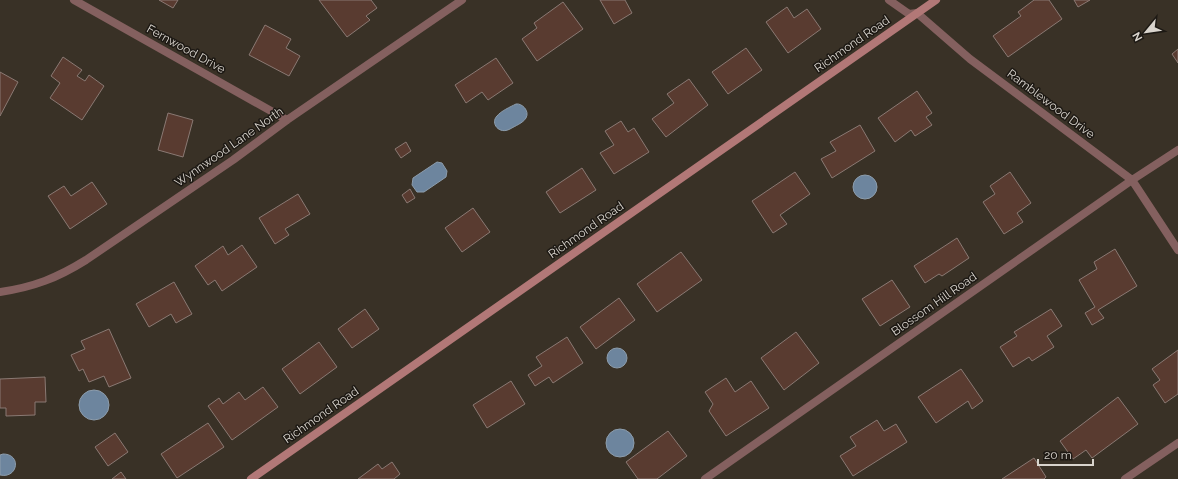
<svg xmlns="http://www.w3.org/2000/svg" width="1178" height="479" viewBox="0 0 1178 479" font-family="Raleway,sans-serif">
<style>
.water{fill:#6d859e;stroke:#8d9dac}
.building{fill:#593b30;stroke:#8a7973}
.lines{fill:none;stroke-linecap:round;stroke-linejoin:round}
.street{stroke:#84605f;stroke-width:8}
.secondary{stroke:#b27877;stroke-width:8}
.labels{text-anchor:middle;stroke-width:3;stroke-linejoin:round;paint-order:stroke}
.street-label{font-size:12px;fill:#d9d4cd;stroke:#1d1914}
</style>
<rect width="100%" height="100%" fill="#393126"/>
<path class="water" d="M516,104C522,103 530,111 526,118C523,123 515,126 510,129C499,135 490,123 497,116C501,111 510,107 516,104Z
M437,162L442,163L447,171L446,177L424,192H417L412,185L413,178Z
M853 187a12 12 0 1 1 24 0a12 12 0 1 1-24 0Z
M607 358a10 10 0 1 1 20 0a10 10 0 1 1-20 0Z
M79 405a15 15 0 1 1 30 0a15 15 0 1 1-30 0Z
M606 443a14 14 0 1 1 28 0a14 14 0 1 1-28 0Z
M3,454C22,454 18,479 0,475V455Z"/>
<path class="building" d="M159,0H178L173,8Z
M319,0H371L377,8L366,16L370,20L347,37Z
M600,0H625L632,13L614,24Z
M1034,0H1049L1062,19L1008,57L993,36L1021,16L1018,12Z
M1074,0H1090L1078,7Z
M563,2L583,29L537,61L522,39L537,28L534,23Z
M787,7L794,18L807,9L821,29L788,53L766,22Z
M265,25L291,39L286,48L300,56L289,76L249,55Z
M746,48L762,70L728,94L712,72Z
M1178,49V63L1172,54Z
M63,57L82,70L77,76L85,81L89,75L104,86L82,120L50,98L60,83L51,76Z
M496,58L513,83L488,100L482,92L466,103L455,85Z
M0,72L18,82L0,116Z
M689,79L708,105L666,137L652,119L674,103L667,94Z
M917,91L932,113L926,117L932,125L915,136L911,130L895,142L878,118Z
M168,113L193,120L183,157L158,150Z
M621,121L628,132L634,128L649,152L614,174L600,153L614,145L605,131Z
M860,125L875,151L832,178L821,159L836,151L830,142Z
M406,142L411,151L401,158L395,149Z
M582,168L596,190L560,213L546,192Z
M795,172L810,194L780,215L787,224L773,233L752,201Z
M1010,172L1031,203L1017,213L1023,222L1004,234L983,202L995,194L990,186Z
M92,182L107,204L70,229L48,196L64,186L71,196Z
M410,189L415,198L407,203L402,195Z
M298,194L310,214L285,229L289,235L275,244L259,218Z
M473,208L490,232L462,252L445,228Z
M957,238L969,258L942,276L939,274L925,283L914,266Z
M242,245L257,267L222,291L215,280L208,285L195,266L223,246L228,255Z
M1115,249L1137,286L1098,310L1104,318L1092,325L1085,313L1095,307L1079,280L1097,269L1094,262Z
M681,252L702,280L657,312L637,284Z
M892,280L910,307L880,326L862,299Z
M174,282L192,314L176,323L171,314L149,327L136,304Z
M619,298L635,320L596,349L580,327Z
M365,309L379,329L352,348L338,329Z
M1051,309L1062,326L1047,336L1054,347L1032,361L1029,357L1013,367L1000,347L1017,336L1014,332Z
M109,329L131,378L109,387L104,376L89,382L83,369L79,371L71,355L85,349L81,341Z
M796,332L819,363L784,390L761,358Z
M567,337L583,363L553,383L549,377L535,386L528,375L542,366L536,357Z
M319,342L337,367L300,394L282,369Z
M1178,350V394L1165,403L1153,385L1160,380L1152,369Z
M961,369L983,401L972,409L968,401L936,423L918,397Z
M45,377L46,402H35V415L6,416V408H0V379Z
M726,378L735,392L751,381L769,408L726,436L709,411L713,404L705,392Z
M511,381L525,404L487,428L473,405Z
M263,387L278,407L232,440L208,406L219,398L223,404L239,392L245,400Z
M1118,397L1138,424L1092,458L1086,450L1073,459L1060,441Z
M877,420L884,431L896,424L907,442L853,476L840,456L856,446L850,437Z
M208,423L224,447L177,478L161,454Z
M668,431L687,456L657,479H638L626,462Z
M115,433L128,452L108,466L95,447Z
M1034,458L1046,477L1044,479H1002Z
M392,462L400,474L394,479H358L378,464L382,469Z
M121,472L126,479H112Z"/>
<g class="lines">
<path class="street" d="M74,0L287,120
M889,0L909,14L917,13L970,59L1132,180L1178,250
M0,292C34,287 57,278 86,260L233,160L287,120L462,0
M705,479L1132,180L1178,150
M1125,479L1178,443"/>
<path class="secondary" d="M251,479L936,0"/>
</g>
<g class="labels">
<g class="street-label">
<text transform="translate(852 44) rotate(-35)" y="4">Richmond Road</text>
<text transform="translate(186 49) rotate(29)" y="4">Fernwood Drive</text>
<text transform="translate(1051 104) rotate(37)" y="4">Ramblewood Drive</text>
<text transform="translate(229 147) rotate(-35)" y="4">Wynnwood Lane North</text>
<text transform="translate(586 230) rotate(-35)" y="4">Richmond Road</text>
<text transform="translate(934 304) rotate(-35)" y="4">Blossom Hill Road</text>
<text transform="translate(321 415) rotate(-35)" y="4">Richmond Road</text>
</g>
</g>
<g transform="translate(1146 32) rotate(241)" stroke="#1d1914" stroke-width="3" paint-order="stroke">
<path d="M0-3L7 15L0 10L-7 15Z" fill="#d9d4cd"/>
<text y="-6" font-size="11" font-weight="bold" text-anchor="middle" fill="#d9d4cd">N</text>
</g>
<path d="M1038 459v6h55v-6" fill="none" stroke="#d9d4cd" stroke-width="2"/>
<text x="1044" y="459" font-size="12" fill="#d9d4cd" stroke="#1d1914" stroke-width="3" paint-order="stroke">20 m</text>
</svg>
